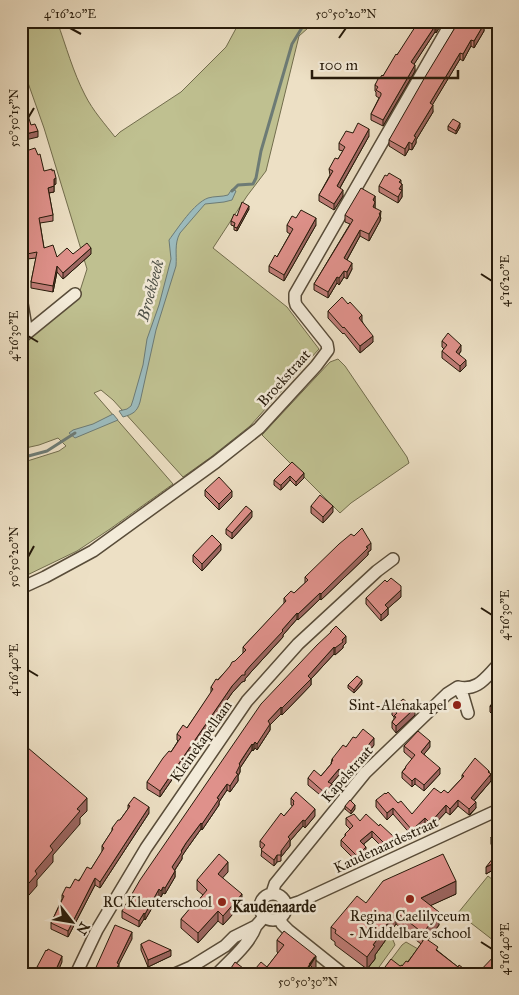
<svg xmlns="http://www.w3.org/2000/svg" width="519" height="995" viewBox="0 0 519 995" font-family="'IM FELL Great Primer',serif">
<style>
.green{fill:#bfc090;stroke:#726d4d}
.water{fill:#9cbbbd;stroke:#6d7b75}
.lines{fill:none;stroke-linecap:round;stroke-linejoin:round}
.stream{stroke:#6d7b75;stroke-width:3}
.minor-casing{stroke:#584c39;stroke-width:14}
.minor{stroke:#f3ebd9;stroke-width:11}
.wall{fill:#c07d78;stroke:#261a0a}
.shaded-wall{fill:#9c6661;stroke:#261a0a}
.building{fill:#df918b;stroke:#261a0a}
.ticks{fill:none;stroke:#261a0a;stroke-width:2}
.poi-dot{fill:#8f2418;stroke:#f3ebd9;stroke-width:2}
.labels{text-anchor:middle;stroke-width:5;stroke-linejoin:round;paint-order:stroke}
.street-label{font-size:15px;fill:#261a0a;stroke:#f3ebd9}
.poi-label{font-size:15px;fill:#261a0a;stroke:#f3ebd9;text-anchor:end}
.water-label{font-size:16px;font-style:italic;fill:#4f5249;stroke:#f3ebd9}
.neighbourhood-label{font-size:16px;font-weight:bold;fill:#261a0a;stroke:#f3ebd9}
.neatline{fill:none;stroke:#261a0a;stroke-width:2}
.ticks-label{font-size:12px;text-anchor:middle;fill:#261a0a}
</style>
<rect width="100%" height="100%" fill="#ede0c5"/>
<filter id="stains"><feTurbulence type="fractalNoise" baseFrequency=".004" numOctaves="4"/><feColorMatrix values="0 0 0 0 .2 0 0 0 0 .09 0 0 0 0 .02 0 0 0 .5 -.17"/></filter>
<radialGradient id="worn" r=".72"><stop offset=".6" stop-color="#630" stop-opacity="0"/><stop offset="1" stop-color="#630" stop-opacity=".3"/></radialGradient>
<path class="green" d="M21,21H57C66,46 73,72 85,95C93,111 105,124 115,137L120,132L181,92L226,47L240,21H316L299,36L266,171L247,196L213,248L287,307L319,349L250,426L211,457L183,477L113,400L101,390L94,393L173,484L110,529L77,551L21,578V463L59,451L66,446L58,438L39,445L21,449V341L78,297L87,269L44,128L21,63Z
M338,359L345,366L407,457L409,463L351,503L340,513L262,435L330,362Z
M488,876L498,884V944L458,913Z
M383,935L393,940L395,945L374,974L367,969L375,959L373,957Z
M406,942L418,949L398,973L387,965L402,945Z"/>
<path class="water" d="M232,189L236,191L232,200L224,202L205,204L180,233C174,244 177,254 176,266L156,330L140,402C137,412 133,414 123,417L119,411L127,409L131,406L133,400L143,365L147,339L159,305L171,259L169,240C178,228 194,203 208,198C214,196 222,197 228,195Z
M113,414L118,420L75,438L69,433L73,430L93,424Z"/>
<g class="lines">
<path class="stream" d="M232,191L238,185L253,184L256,178L261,151L292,44L303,26L308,21
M21,458L47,451L75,433"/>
<defs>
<path id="minor" d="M21,298L27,333
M21,338L75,294
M21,588L45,577L93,551L216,462L259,428L316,366L328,350L327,344L296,305L295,301V294L452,21
M458,687L463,696L468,713
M272,893L275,884L365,773L447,694L458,687C478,691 485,678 498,665
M260 907a13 13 0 1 1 26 0a13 13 0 1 1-26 0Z
M287,906L299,902L498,810
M280,918L282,924L288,930L343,974
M76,974L97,930L146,848L247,701L298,644L377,571L393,559
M175,974L191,967L225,946L234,937L256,926L264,917
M217,974C231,959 249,945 256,926"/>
</defs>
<use href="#minor" class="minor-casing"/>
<use href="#minor" class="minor"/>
</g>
<path class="wall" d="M443,21L436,33L435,32L414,64L415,71L383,126L371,120V114L379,98L376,96V92L375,91V85L380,78L383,76L397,55L419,26Z
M483,21L484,31L474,48L471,46L463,61L460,59L432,105L433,112L416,140V143L412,150L409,149L405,156L389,146V140Z
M448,126L460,127L456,134L448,130Z
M353,133L369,136L340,188L343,196L334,210L319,201V195L330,175L329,169L338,159L343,151L339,150V143Z
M21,145L23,152L44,171L56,184H54V192L49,193L53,215V221L40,223L44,248L57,257L73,254H91L63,279L57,272L53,292L31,288V282L36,258L27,259L21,228V220H23L21,211Z
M401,183L402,184V197L398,203L379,192V186Z
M375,196V208L381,218L380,221L369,241L360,236L347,260L352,269L347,279L344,277L339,285L337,283L328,298L314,290V284L350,224L345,222V215Z
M249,209L237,231L234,230V226L231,225V221L237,216Z
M296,218L316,225L284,281L269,272V266L277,257L290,234L287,232V225Z
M328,311L362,321L373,342L360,353L344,333L343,334L328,318Z
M442,341L461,351L459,354L466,366L460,372L442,358V351L444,349L442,347Z
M292,462L304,478L296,486L290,480L281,490H280L274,485V480Z
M205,490L232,497L219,510L205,496Z
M311,506L333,512L323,523L311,513Z
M252,517L232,539L226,534V529Z
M221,550L202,571L193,562V555Z
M371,550L368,552V555L321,600L320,599L298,620L297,619L283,635V637L251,672L245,679V681L242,682L232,693L160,797L147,789V782L171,752L178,741L177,740V734L187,728L211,693V687L243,653V647L284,604V598L294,593L305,583V577Z
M498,593V610L493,606V598Z
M401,597L388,608V615L381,621L366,604V598Z
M331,631L346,643L343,646V648L335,655L334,654L311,679V685L282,715L281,714L270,725V730L257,750L255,748L253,751L252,750L240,768V772L238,776V781L235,785L230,792L227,790L219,802V805L202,830L201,829L186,850L182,856V859L175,870V877L165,894L163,893L161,897L159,896L145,920L144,919L139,927L122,918V911L331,633Z
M362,684L354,693L348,688V685Z
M498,697V720L490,712V706Z
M392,709L415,715L396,733L392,728V722L394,719V717L392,715Z
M356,738L374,745L347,778L345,776L343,779L339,775L331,784L332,791L325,799L308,785V778L321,776L331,764L332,759Z
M404,746L430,747L424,754L440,774L424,791L415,784L412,787L402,778V772L412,759L404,752Z
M489,772L491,781L474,801L476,808L470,815H469L458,806L450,815L446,812L430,829L425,824L412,836L393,814L387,820L376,807V800L398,803L412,814L441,793H448L462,778V775Z
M291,798L315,816L305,828L303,826L290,841V846L281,857V861L277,862L274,866L261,856L262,849L260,847V841L284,816L293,806L291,805Z
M128,805L149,813L100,888L95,885L68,937L51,929V923L62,899V895L91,869L102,852V846L112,831V828L120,820L128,809Z
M345,806L355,809L351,814L345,809Z
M346,818L360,821L394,844L386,851L372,837L364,844L366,853L357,862L341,846V840L345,836V834L350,829L346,825Z
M497,834L498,867L486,874L495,855L494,850L491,844V837Z
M228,872L222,878L242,904L223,925L218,921L198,943L181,928V919L203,895L197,890V880Z
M456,894L431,905L439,925L428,940L438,951L458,967L471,974H382V971L402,966L408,962L421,944L396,924L385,939V941L375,955V959L367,969L335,945V942L331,939V927L366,903Z
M277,940L316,967L313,971V974L267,967L278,953L277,952Z
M141,944L171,956L148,967L141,950Z
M62,962L38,974L37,973V967Z"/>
<path class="shaded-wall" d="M439,21H443L436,33V27Z
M484,24V31L474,48V41Z
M435,26V32L411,69V62Z
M471,40V46L463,61V54Z
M460,53V59L430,109V103Z
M415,65V71L383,126V120Z
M27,92V97L21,99V94Z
M433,105V112L416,140V143L412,150V144L414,136Z
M460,123V127L456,134V131Z
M369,129V136L337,193V186Z
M38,131V137L21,141V135Z
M409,142V149L405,156V149Z
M56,178V184L54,185V179Z
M401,180V185L402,184V197L398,203L399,182Z
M54,186V192L48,193V188Z
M343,190V196L334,210V204Z
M375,196V208L373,213V200Z
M249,206V209L237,231V228Z
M381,211L380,221L369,241V234Z
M316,218V225L284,281V275Z
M360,230V236L344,265V258Z
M91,248V254L63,279V273Z
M352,263V269L347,279V272Z
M57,266V272L53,292V286Z
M344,271V277L339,285V278Z
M337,277V283L328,298V292Z
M362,315V321L359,324V318Z
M373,336V342L360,353V346Z
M461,345V351L456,358V352Z
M466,360V366L460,372V366Z
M304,473V478L296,486V482Z
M290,476V480L281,490V485Z
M232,491V497L219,510V504Z
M333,506V512L323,523V517Z
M252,511V517L232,539V533Z
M371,543V550L368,552V555L321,600V594L366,547Z
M221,544V550L202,571V564Z
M401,590V597L385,611V605Z
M320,593V599L298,620V614Z
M388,608V615L381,621V615Z
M297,613V619L283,635V637L251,672L245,679V681L242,682L232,693L160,797V791L232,686Z
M346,636V643L343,646V648L335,655V648Z
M334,647V654L311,679V685L282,715V708L308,676Z
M362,680V684L354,693V690Z
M281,707V714L270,725V730L257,750V744L268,721Z
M415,708V715L396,733V726Z
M374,738V745L347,778V771Z
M430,741V747L421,758V752Z
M255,742V748L253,751V745Z
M252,744V750L240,768V772L238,776V781L230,792V786L239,764Z
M440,768V774L424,791V785Z
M339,769V775L328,788V782Z
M345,770V776L343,779V772Z
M489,771V777L491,774V781L471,804V798Z
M415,778V784L412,787V781Z
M227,784V790L219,802V805L202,830V824L217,798Z
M332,784V791L325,799V793Z
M87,798V811L80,818V824L53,855V862L37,880V886L21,904V892L50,846L77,809Z
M458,800V806L450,815V809Z
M476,802V808L469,815V809Z
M355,805V809L351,814V811Z
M446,805V812L430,829V823Z
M149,807V813L100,888V882Z
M393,808V814L387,820V813Z
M315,809V816L305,828V821Z
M425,818V824L412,836V830Z
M303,820V826L290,841V846L281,857V851L288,837Z
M201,823V829L186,850L182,856V859L172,874V867L186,843Z
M372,831V837L360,847V841Z
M394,837V844L386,851V845Z
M366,847V853L357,862V856Z
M277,855V862L274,866V860Z
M498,861V867L486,874V867Z
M228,862V872L218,883V874Z
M175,871V877L165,894V888Z
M95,878V885L68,937V931Z
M456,881V894L421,910V898Z
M163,887V893L161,897V891Z
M159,889V896L145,920V914Z
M242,894V904L223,925V916Z
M218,911V921L198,943V933Z
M396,912V924L385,939V941L375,955V959L367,969V957L373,945Z
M439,912V925L423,946V933Z
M144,913V919L139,927V921Z
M132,932V939L119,964V970L118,974H115L117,963Z
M171,950V956L148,967V960Z
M62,956V962L57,974H54Z
M316,956V967L313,971V974H308L309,964Z"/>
<path class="building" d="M421,21H439L436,27L435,26L411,62L415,65L383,120L371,114L381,95V93L376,90L378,87L375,85L379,77L380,78L382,75L383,76L396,54L397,55L417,24L419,26Z
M459,21H482L481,22L484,24L474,41L471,40L463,54L460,53L430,103L433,105L414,136L416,137L412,144L409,142L405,149L389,140L425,77Z
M21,76L27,92L21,94Z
M26,109L31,125L35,124L38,131L21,135V111Z
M453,119L460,123L456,131L448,126Z
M358,123L369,129L337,186L343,190L334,204L319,195L333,171L329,169L335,158L338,159L345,147L339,143L346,131L353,133Z
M21,145L23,152L35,148L38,155L40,154L44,171L52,169V171L54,170L56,178L54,179V186L48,188L53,215L39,218L44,248L53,245L57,257L67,248L73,254L87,243L91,248L63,273L57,266L53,286L31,282L37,252L27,254L21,223V220H24L21,205Z
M389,173L401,180L399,182L402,184L399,189L402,190L398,197L379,186L385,175L387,176Z
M361,188L375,196L373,200L375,202L373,207L381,211L379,214L380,215L369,234L360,230L344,258L352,263L347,272L344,271L339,278L337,277L328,292L314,284L353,220L345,215Z
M242,202L249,206L237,228L234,227L235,223L231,221L234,214L237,216Z
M301,210L316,218L284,275L269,266L275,255L277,257L293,229L287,225L292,216L296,218Z
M342,297L348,304L350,302L362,315L359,318L373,336L360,346L344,327L343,328L328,311Z
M448,333L461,345L456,352L466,360L460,366L442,351L447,345L442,341Z
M292,462L304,473L296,482L290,476L281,485H280L274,480Z
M219,477L232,491L219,504L205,490Z
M320,495L333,506L323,517L311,506Z
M246,506L252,511L232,533L226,529Z
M362,528L371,543L366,547L368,548L321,594L320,593L298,614L297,613L282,630L283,631L251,665L245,672V675H242L232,686L160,791L147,782L163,758L169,751L171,752L181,737L177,734L183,725L187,728L213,689L211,687L216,679L218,680L230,666L232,662L235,661L246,650L243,647L286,601L284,598L291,591L294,593L308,580L305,577L339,544L351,534L354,536Z
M212,535L221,544L202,564L193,555Z
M391,578L401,586V590L385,605L388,608L381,615L366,598L385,580L387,582Z
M498,593V602L493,598Z
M336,626L346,636L342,640L343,642L335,648L334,647L308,676L311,679L282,708L281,707L268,721L270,724L257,744L255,742L253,745L252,744L242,759L239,764L240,765L236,773L238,774L235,778L230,786L227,784L217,798L219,799L202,824L201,823L186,843L181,851L182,852L172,867L175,871L165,888L163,887L161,891L159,889L145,914L144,913L139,921L122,911L140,880L261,704L317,645L331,632V631Z
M357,676L362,680L354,690L348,685Z
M498,697V713L490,706Z
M403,699L415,708L396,726L392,722L396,717L394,716L397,713L392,709Z
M363,729L374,738L347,771L345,770L343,772L339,769L328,782L332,784L325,793L308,778L314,770L321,776L332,763H331L333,760L332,759L343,745L346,747L353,737L356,738Z
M418,731L430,741L421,752L440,768L424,785L415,778L412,781L402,772L405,769L406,766L415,755L404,746Z
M21,742L87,798L77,809L80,811L50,846L53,850L35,871L37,874L21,892Z
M475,758L489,771L488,772L491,774L471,798L476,802L469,809L458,800L450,809L446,805L430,823L425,818L412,830L393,808L387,813L376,800L385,793L386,794L388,792L398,803L401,801L412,814L434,788L441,793L444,790L448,793L464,776L462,775Z
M296,792L315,809L305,821L303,820L288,837L290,839L281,851V855H277L274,860L261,850L265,845L260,841L281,813L284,816L294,804L293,803L294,801L291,798Z
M134,797L149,807L100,882L95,878L68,931L51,923L64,896L62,895L66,887L70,888L75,879L79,881L87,867L91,869L104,848L102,846L113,829L112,828L118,820H120L130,806L128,805Z
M350,800L355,805L351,811L345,806Z
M354,814L360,821L366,814L379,826L380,824L394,837L386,845L372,831L360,841L366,847L357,856L341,840L346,835L345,834L353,826L346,818Z
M498,831V861L486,867L497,853L494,848L495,846L491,837L497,834Z
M219,854L228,862L218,874L242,894L223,916L218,911L198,933L181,919L196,901L197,902L207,890L197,880Z
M443,854L456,881L421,898L439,912L423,933L396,912L384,928L385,929L373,945L375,946L367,957L335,933L336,930L331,927L357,896L366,903L383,881Z
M115,925L132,932L117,963L119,964L115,972L114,971L112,974H106L103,973V974H93Z
M284,931L316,956L309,964L313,968L308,974H251L261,962L267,967L284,945L277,940Z
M425,938L438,947L436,950L458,967L459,965L471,974H385L382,971L391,959L400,966L402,965V966L406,961L408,962Z
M149,940L171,950L148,960L141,944Z
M48,949L62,956L54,974H38L41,968L37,967L46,950L47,951Z
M498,952V974H477Z
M235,962L251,974H227Z"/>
<path class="ticks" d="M70,28L81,34M339,38L346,28M28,118L34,108M481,274L492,281M28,336L38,342M28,557L34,546M481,608L492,615M28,670L38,676M481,942L492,949M308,968L315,957"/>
<g class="poi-dot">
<circle cx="457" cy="705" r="5"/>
<circle cx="410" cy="899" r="5"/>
<circle cx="222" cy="902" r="5"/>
</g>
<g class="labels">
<g class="street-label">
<text transform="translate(284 378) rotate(-48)" y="5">Broekstraat</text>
<text transform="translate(201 741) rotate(-55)" y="5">Kleinekapellaan</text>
<text transform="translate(347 774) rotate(-49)" y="5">Kapelstraat</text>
<text transform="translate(386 845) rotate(-25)" y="5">Kaudenaardestraat</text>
</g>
<g class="poi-label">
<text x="447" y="710">Sint-Alenakapel</text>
<text x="212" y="907">RC Kleuterschool</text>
<text x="410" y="921" text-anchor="middle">Regina Caelilyceum<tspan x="410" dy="17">- Middelbare school</tspan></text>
</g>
<g class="water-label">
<text transform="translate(150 290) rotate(-75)" y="6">Broekbeek</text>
</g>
<g class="neighbourhood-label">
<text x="274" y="912">Kaudenaarde</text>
</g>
</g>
<rect width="519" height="995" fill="none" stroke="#ede0c5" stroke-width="55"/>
<g transform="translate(72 922) rotate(121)" stroke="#f3ebd9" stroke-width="4" paint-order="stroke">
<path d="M0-4L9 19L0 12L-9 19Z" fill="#261a0a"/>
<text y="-8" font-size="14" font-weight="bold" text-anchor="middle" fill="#261a0a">N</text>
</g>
<path d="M312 70v8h146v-8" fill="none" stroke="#261a0a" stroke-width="2.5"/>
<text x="319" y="70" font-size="15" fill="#261a0a" stroke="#f3ebd9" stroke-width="4" paint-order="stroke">100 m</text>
<rect x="28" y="28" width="464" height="940" class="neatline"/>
<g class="ticks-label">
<text x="70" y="18">4°16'20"E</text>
<text x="346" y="18">50°50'20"N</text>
<text transform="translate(14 118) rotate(-90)" y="4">50°50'15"N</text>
<text transform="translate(505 281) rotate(-90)" y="4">4°16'20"E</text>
<text transform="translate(14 336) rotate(-90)" y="4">4°16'30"E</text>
<text transform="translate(14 557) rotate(-90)" y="4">50°50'20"N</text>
<text transform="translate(505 615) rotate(-90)" y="4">4°16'30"E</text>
<text transform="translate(14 670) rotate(-90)" y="4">4°16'40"E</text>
<text transform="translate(505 949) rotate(-90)" y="4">4°16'40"E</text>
<text x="308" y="986">50°50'30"N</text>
</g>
<rect width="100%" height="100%" filter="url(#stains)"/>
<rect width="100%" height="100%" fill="url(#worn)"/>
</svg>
